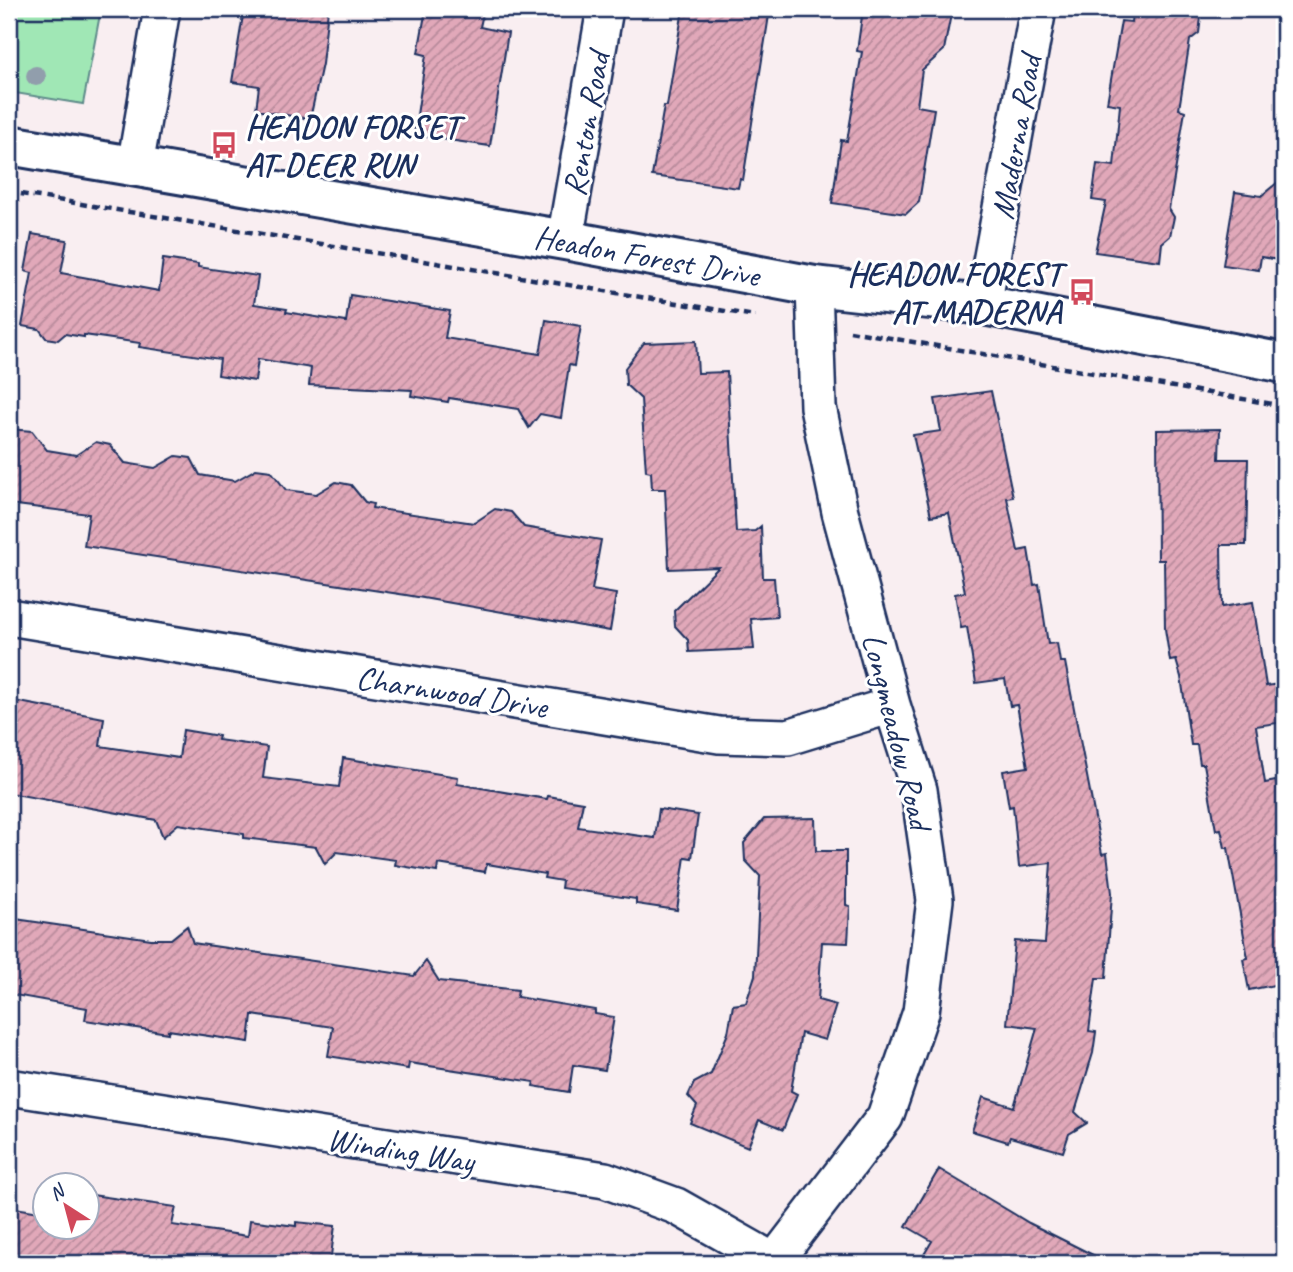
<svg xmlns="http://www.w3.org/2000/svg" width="1293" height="1272" viewBox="0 0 1293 1272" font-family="Caveat,sans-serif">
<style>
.park{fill:#a0e7b5;stroke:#5e8b8a;stroke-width:2}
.building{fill:url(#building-hatch);stroke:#1b2f5e;stroke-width:2}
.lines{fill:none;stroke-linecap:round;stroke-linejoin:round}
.street-casing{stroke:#1b2f5e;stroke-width:40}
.secondary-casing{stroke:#1b2f5e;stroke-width:44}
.path{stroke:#1b2f5e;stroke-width:4.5;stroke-dasharray:7 5;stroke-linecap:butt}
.street{stroke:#fff;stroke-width:35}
.secondary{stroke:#fff;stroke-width:38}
.tree{fill:#919eac}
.labels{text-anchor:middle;stroke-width:6;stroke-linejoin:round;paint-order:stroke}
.street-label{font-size:33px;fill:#1b2f5e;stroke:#fff}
.poi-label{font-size:33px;font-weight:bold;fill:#1b2f5e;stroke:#fff;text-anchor:start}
</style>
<defs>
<pattern id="building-hatch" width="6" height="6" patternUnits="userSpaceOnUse" patternTransform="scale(1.75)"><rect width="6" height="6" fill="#e1a8b9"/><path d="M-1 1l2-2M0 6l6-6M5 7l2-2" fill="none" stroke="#b6899a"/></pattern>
</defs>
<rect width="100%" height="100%" fill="#f9eef1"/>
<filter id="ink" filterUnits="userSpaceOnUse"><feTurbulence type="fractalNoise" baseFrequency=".0143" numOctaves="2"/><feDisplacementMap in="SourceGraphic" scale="14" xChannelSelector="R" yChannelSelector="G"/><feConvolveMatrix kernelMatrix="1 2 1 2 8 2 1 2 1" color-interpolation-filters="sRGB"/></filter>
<g filter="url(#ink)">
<path class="park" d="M9,9H101L83,104L9,92Z"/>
<path class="building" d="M244,9H328L322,64L310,119L256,110L259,86L232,82Z
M426,9H484L480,27L508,33L490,146L414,135L426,55L418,53Z
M683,9H770L743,180L740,179L738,188L652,176L664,106H667Z
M863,9H952L944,50L922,70L917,106L934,109L919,202L906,214L832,203L841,140L847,141L862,52L857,51Z
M1133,9H1202L1199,33L1190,40L1179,109L1185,111L1169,209L1174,217L1170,236L1162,243L1160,261L1095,252L1106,202L1092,200L1097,164L1114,166L1120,105L1107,103L1121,21L1131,22Z
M1284,177V261L1261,257L1259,270L1223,265L1235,192L1261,196Z
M32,234L67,240L61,273L159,291L163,259L198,264V267L258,276L254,304L287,309L286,312L346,322L350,295L450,311L445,338L540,354L546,320L581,326L574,366L569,365L561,418L540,414L529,428L518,409L449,398L448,402L411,396L412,390L309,385L311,368L258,359L255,381L218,375L220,359L139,347L140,343L84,335V337L65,334L58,340L46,338L39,329L22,326L32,273L25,271Z
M696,341L698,373L727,372L736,532L755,531L761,526L763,578H774L777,617L751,619L754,649L689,652L688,640L675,626L674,611L719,567L669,569L665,489H652L651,472L646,471L641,399L626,385L625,368L644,343Z
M991,391L1013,497L1007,498L1018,551L1028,549L1034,585L1039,584L1048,644L1057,643L1060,662H1065L1102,854L1107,853L1112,893L1106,978H1096L1089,1031L1096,1032L1093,1053L1075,1112L1087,1123L1069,1134L1063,1152L1010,1137L1008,1142L972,1131L983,1097L1014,1107L1037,1028L1007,1024L1015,941L1045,943L1051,863L1019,867L1013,806L1009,807L1003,771L1028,767L1017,705L1010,706L1005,679L976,683L967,627L961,628L955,594L965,592L949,513L931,516L913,435L941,431L935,399Z
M9,429L32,431L47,450L59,452L76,455L96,442L110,445L125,463L155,468L176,456L191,458L200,475L235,481L256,469L271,471L286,490L316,494L336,482L351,485L365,502L373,504L372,508L474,523L495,509L511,512L524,527L601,540L592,590L616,594L610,631L406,595L84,546L89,514L9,504Z
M1220,429L1219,459H1248L1246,545H1221L1222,607L1253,602L1266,686L1279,684L1284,716V722L1256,726L1265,783L1276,781L1284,823V983L1249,990L1243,959L1248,958L1228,848H1225L1221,829L1216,830L1204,764H1200L1197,745H1191L1181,677L1176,660L1170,661L1165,629L1164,560H1158L1157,430Z
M9,700L104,718L100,746L179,758L183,730L219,736L218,740L267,747L263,778L339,787L343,758L458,777L457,784L547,799L548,796L583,802L578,827L655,838L659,809L698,815L692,858L685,857L677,910L636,904V899L561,888L562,881L544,878L545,874L487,864L485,872L438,864L437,872L395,865L396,860L337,852L325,864L316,847L244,838V834L178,824L163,837L156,820L9,793Z
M815,818L816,851H846V905L850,906L848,943L822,942L818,1000L836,1005L825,1040L801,1033L791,1091L797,1094L783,1130L759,1120L748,1147L690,1123L697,1106L688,1096L694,1083L711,1074L728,1033L733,1005L746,1003L755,975L760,876L745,860L744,843L764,819Z
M9,918L151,939H171L187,926L193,943L414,976L426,961L439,981L518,990L517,997L595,1010V1014L614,1017L605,1070L573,1065L569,1092L533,1086L534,1082L409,1063L408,1069L328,1056L333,1027L252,1015L249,1042L168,1030V1033L85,1020L87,1008L9,994Z
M939,1169L1029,1223L1109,1263H919L932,1241L906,1226Z
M92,1195L176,1207L172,1225L248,1236L250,1220L296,1226V1222L335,1226L330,1263H9V1207L46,1213V1227H88Z"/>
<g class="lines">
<defs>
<path id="street" d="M135,166L162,9
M565,240L605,9
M983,305L1038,9
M9,617L719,735L788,737L892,705
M9,1087L605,1180L676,1206L777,1263
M773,1263L885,1117L921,1012L935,900L919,790L892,705L840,512L818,407L814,286"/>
<path id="secondary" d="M9,145L565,240L814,286L983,305L1284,363"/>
</defs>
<use href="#street" class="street-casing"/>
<use href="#secondary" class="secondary-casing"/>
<path class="path" d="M9,192L755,316
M850,331L1284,406"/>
<use href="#street" class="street"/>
<use href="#secondary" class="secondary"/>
</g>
<circle class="tree" cx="36" cy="76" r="10"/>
</g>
<defs>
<symbol id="bus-bare" viewBox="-9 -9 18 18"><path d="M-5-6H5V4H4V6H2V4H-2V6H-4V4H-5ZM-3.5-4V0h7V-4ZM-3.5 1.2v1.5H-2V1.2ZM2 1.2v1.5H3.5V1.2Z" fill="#d1495b" stroke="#fff" stroke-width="2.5" paint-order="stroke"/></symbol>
</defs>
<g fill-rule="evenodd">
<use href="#bus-bare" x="205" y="126" width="38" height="38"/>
<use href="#bus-bare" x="1063" y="273" width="38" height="38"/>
</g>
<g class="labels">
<g class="street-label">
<text transform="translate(585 124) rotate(-80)" y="12">Renton Road</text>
<text transform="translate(1015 137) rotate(-80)" y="12">Maderna Road</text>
<text transform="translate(647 255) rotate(10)" y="12">Headon Forest Drive</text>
<text transform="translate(452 691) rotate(9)" y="12">Charnwood Drive</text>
<text transform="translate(898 731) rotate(76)" y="12">Longmeadow Road</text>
<text transform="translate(401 1149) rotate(9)" y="12">Winding Way</text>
</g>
<g class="poi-label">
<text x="245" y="138">HEADON FORSET<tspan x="245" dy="38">AT DEER RUN</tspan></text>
<text x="1061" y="285" text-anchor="end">HEADON FOREST<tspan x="1061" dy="38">AT MADERNA</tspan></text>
</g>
</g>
<rect width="1293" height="1272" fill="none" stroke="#fff" stroke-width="35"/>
<rect x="18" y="18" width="1258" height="1237" fill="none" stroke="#1b2f5e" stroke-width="2.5" filter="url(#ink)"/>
<g transform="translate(66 1206) rotate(324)"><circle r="33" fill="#ffffff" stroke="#a4acbf" stroke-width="2"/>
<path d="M0-5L12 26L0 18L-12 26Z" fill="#d1495b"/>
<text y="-10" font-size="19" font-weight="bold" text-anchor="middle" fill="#1b2f5e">N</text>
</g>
</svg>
